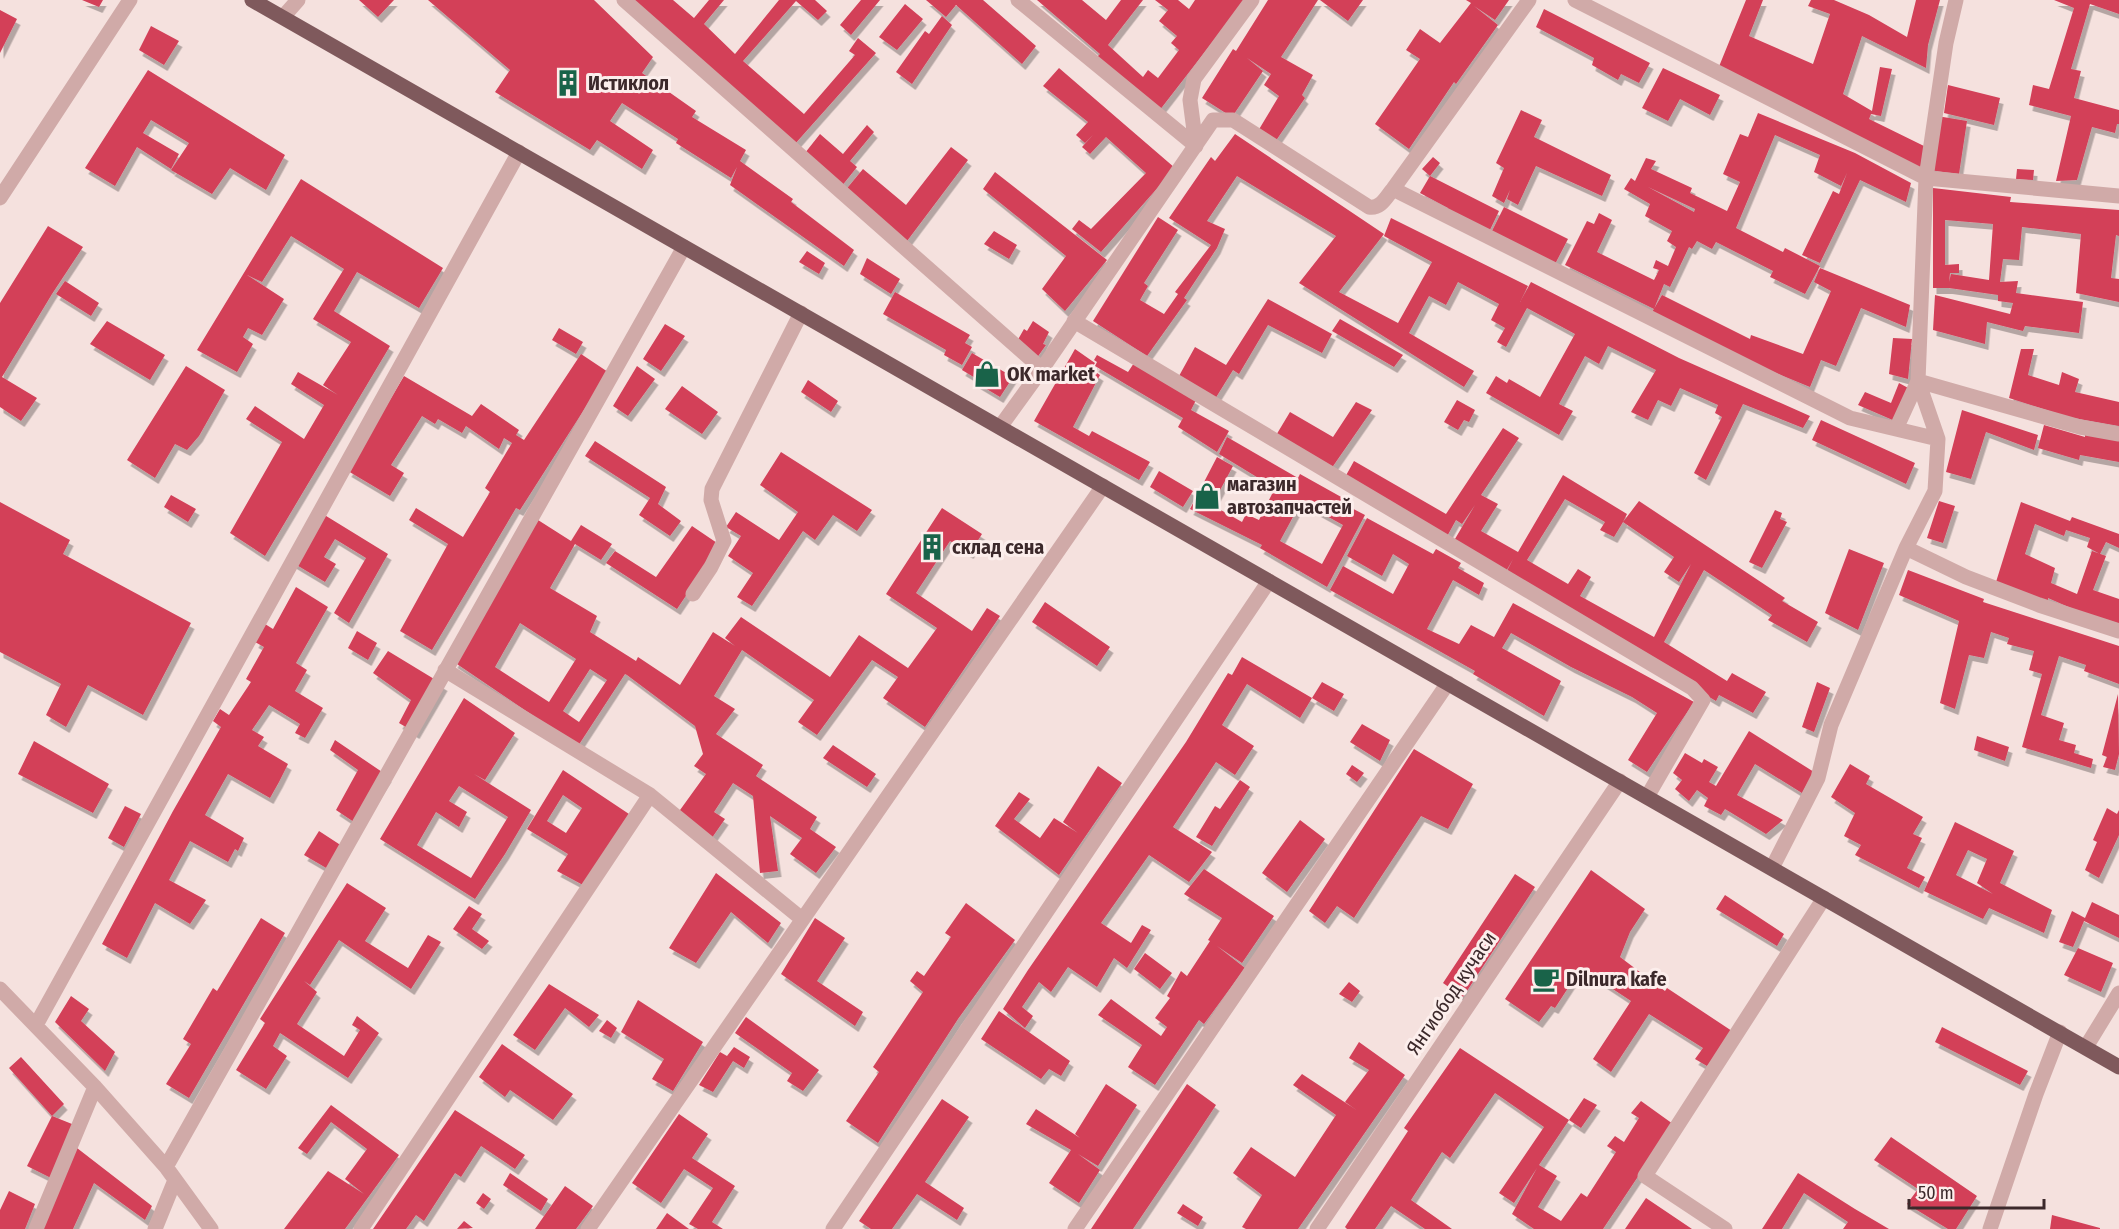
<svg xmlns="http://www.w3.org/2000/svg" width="2119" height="1229" viewBox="0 0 2119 1229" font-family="'Fira Sans Condensed',sans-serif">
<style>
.building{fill:#d33f59;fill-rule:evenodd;filter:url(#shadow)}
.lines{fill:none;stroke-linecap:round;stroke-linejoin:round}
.minor{stroke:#d0aaa8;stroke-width:15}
.major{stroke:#7f595c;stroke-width:15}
.labels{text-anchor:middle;stroke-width:6;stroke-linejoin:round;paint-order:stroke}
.poi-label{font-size:20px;font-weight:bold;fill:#3c292b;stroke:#fceeec;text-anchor:start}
.street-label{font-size:20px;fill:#3c292b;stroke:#fceeec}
</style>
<defs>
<filter id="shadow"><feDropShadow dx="3.5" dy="6" stdDeviation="0" flood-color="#0004"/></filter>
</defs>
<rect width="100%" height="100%" fill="#f5e1de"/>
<path class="building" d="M82,0H103L99,7Z
M359,0H394L378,17Z
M428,0H594L653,57L642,73L696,111L692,117L746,150L740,161L793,199L791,202L854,250L844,266L730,185L737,167L731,178L676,143L678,139L622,103L610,121L653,150L642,169L597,140L590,150L495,92L510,70Z
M631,0H673L694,18L709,0H724L704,24L735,54L779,0H815L827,11L818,20L796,1L743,61L804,114L855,55L849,51L858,38L876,53L794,145Z
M861,0H880L851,35L840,25Z
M926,0H983L1036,46L1022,64L956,5L946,17Z
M1037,0H1082L1106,20L1121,0H1143L1108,45L1143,77L1148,70L1158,78L1179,50L1171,43L1177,36L1159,21L1168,10L1155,0H1178L1189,9L1195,0H1245L1159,111L1097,57L1100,54Z
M1268,0H1318L1281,57L1313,75L1302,95L1305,98L1275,142L1258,131L1279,96L1264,85L1271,74L1247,58L1263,71L1232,117L1202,98L1233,49L1236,51Z
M1320,0H1363L1348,21Z
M1466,0H1509L1495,20L1474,6L1498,25L1456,84L1454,82L1409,149L1375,124L1420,59L1406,50L1420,29L1440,43L1471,3Z
M1746,0H1763L1749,36L1813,64L1830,14L1808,6L1811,0H1834L1869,15L1907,37L1916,0H1940L1928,45L1926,68L1862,36L1843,94L1872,111L1880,67L1892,69L1881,116L1871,114L1869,119L1924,146L1920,170L1718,69Z
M2054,0H2119V14L2090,4L2071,69L2081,71L2074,98L2119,110V124H2117L2115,133L2092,127L2077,180L2056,181L2071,116L2029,105L2033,85L2049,89L2074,8Z
M905,4L923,19L897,50L879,37Z
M1544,9L1650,63L1639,83L1621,74L1618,80L1592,65L1594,58L1536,27Z
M0,10L17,19L0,53Z
M942,16L952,25L912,84L896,72L925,31L929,34Z
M151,26L179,41L164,65L139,50Z
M1059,68L1175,168L1101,252L1072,229L1079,220L1091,229L1146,173L1106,137L1090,154L1082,147L1093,135L1085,143L1076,135L1088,122L1043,86Z
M1663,68L1720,95L1710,115L1680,99L1668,121L1642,108Z
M148,70L285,155L266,190L230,168L212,194L171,170L189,143L151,120L143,133L179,154L171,169L137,147L115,186L85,168Z
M1948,85L2000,98L1994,125L1944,113Z
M1521,110L1542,120L1534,137L1611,175L1602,196L1536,166L1518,205L1507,199L1510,190L1504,203L1492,196L1504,168L1496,163Z
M1758,113L1855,153L1911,183L1906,202L1860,180L1820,263L1802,255L1833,191L1839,194L1847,173L1841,186L1814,172L1820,155L1775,135L1736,228L1783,252L1785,248L1820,266L1805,294L1770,277L1773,271L1716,242L1712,249L1697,241L1692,249L1689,247L1670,287L1664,284L1654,309L1565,265L1587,221L1594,224L1599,213L1612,220L1597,252L1654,280L1659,270L1653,268L1656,260L1668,266L1676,247L1667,241L1672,231L1645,216L1650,204L1624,189L1631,178L1635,181L1646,158L1656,161L1651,169L1692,188L1690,193L1727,211L1740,182L1723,174L1740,134L1748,137ZM1648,187L1695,209L1694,212Z
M1937,116L1967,121L1959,174L1929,170Z
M867,125L874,132L850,161L857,167L841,187L805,153L820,134L843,154Z
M1235,134L1384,234L1339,292L1398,323L1432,262L1384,236L1391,218L1528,286L1520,302L1531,282L1679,358L1810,416L1803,428L1743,404L1706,480L1694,473L1722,417L1715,413L1718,405L1680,388L1671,406L1658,400L1648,420L1631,412L1656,370L1608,346L1599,364L1585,356L1559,404L1573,411L1559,435L1486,393L1496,376L1507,383L1509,379L1540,397L1575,334L1527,308L1506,347L1497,342L1505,328L1491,320L1499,304L1458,282L1446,305L1429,296L1409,333L1474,371L1464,387L1299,283L1336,236L1237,176L1207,221L1225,229L1217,248L1184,298L1187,300L1147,356L1093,321L1158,217L1178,230L1144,283L1148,286L1140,300L1164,314L1178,294L1175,292L1211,245L1169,218L1211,157L1215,161Z
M951,147L968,160L904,245L844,192L863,169L906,205Z
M1433,157L1440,163L1430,176L1499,211L1488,234L1446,213L1448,208L1420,193L1430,176L1422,169Z
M2017,169L2034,170L2033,180L2016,179Z
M995,172L1107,260L1065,311L1042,289L1066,256L983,189Z
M301,179L443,268L419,308L357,272L334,311L390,346L265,556L230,533L282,442L246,419L255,406L304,439L324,405L291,384L298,372L338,395L323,385L351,342L313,319L344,269L291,236L262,282L247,275L284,299L262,335L248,328L243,337L253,344L237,372L197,350Z
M1933,188L2011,197L2010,202L2119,210V236L2116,235L2111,278L2119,279V302L2076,293L2081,234L2022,227L2019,260L2003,259L2000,282L2018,281L2016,293L2083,302L2079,333L2025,326L2023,331L1987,322L1985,344L1933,330L1935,295L2010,314L2013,303L1998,301V295L1949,288H1933ZM1945,220L1993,224L1989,280L1951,274L1949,282L1950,273H1959V264L1945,265Z
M1504,207L1568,239L1554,266L1490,235Z
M48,226L83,247L52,294L2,377L37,398L21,421L0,407V303Z
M994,231L1017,245L1009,259L984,244Z
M807,251L825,263L819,274L799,262Z
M867,258L900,279L891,294L860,274Z
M1820,268L1910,305L1906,327L1861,308L1836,366L1821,360L1810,387L1742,359L1651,314L1662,295L1750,339L1751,335L1803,354L1831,291L1814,282Z
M65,281L99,303L91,316L56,294Z
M895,292L970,335L965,343L972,347L962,365L944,355L946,350L883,314Z
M1268,299L1332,334L1322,353L1268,325L1239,374L1233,370L1215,399L1179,376L1195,347L1226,365Z
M1340,319L1403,355L1394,367L1332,331Z
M107,321L165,355L150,380L90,344Z
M1033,321L1049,332L1043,344L1046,345L1036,359L1016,343L1024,329L1027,331Z
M665,324L685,336L661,371L643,359Z
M559,328L583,342L576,354L552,340Z
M1893,338L1912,339L1908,379L1889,374Z
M1075,349L1095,363L1091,369L1100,375L1073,427L1089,436L1092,431L1150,462L1139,480L1034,421Z
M2021,349H2034L2028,375L2059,385L2062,372L2079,379L2075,392L2119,402V426L2068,417L2009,398Z
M972,353L1013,377L1000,397L975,382L977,379L962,370Z
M581,354L608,372L520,510L516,508L432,650L400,631L448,544L409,520L416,508L463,537L490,492L485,488L512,443L504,438L499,449L466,426L462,433L438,419L435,424L422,416L391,465L404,473L390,496L348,471L404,376L472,416L481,404L519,430L516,435L524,440Z
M1097,355L1128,372L1134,363L1196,400L1191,410L1229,431L1217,452L1178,427L1183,418L1095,366L1097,362L1094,360Z
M186,366L225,390L199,436L187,450L175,444L155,478L127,460Z
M637,366L655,379L628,416L613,406Z
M808,380L838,401L831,412L801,392Z
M1899,383L1910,389L1895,421L1858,405L1865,392L1891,403Z
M682,386L718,412L702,434L665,409Z
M1457,400L1475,410L1469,422L1464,420L1458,430L1444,422Z
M1356,402L1372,410L1331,469L1275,437L1290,412L1333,437Z
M1962,410L2038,435L2034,450L1986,432L1971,479L1946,472Z
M1821,420L1915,463L1906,484L1812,440Z
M2044,425L2085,437V434L2119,441V462L2080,455L2079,460L2038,448Z
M1503,428L1519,438L1481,495L1498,504L1481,531L1518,552L1563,475L1627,514L1623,522L1639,501L1785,598L1782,601L1818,622L1807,642L1768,620L1772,615L1704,570L1664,642L1727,681L1732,673L1766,692L1753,713L1719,695L1716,701L1505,575L1513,559L1504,575L1452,544L1475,505L1462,524L1456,520L1445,540L1344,479L1354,461L1446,514ZM1565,499L1605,522L1600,530L1614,537L1623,522L1674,557L1664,572L1679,582L1691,564L1654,637L1580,596L1591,577L1578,569L1568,584L1527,560Z
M1227,437L1298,478L1300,474L1343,498L1340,502L1365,515L1327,587L1260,548L1262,545L1190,509L1217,457L1233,466L1212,505L1242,522L1246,514L1259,520L1275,488L1219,454ZM1301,502L1343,525L1322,564L1280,541Z
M595,441L666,487L658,504L681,521L670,536L639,515L650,498L585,456Z
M781,452L872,510L857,531L833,515L815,540L803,531L752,606L737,597L753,573L728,556L741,536L726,527L736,512L779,540L798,512L760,485Z
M1159,471L1193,491L1183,507L1150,487Z
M171,495L196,509L188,522L164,507Z
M1939,501L1955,506L1943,543L1927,538Z
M0,502L70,540L63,554L191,623L143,715L88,685L66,727L46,715L61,684L0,652Z
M2021,502L2070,521L2072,517L2119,534V548L2106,542L2100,554L2087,547L2090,538L2066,530L2064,536L2035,524L2025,554L2055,568L2051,583L2077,594L2092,551L2106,556L2093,590L2119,599V629L2048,598V602L1996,582Z
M942,508L982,534L970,553L950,541L916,593L972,631L987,608L1000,616L925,727L883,698L898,677L872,660L817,735L798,722L814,700L742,650L714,696L735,709L716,734L763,765L756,776L817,817L810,829L836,847L816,873L790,854L802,838L770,816L778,871L760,873L753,796L733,783L714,812L725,819L709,842L675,817L706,774L694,766L703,754L695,726L627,675L625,674L578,746L454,662L538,520L571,541L581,525L612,544L601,560L575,544L550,588L597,616L590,632L636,661L638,657L680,685L713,632L735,646L725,638L741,617L830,677L859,635L908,668L937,628L886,594ZM520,623L576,659L549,702L495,667ZM590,669L607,680L579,722L563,711Z
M1775,510L1782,513L1780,519L1787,522L1762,568L1749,562Z
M318,511L388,554L349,623L334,613L366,558L335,539L324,557L336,564L325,582L290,561Z
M1367,518L1433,554L1436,549L1461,563L1458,568L1484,583L1479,595L1453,580L1427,629L1459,644L1471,625L1494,637L1513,603L1694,702L1647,772L1628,760L1657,713L1632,697L1571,667L1511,633L1502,648L1561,681L1544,716L1473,674L1475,671L1330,590L1343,566L1393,594L1409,564L1393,554L1382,576L1347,556Z
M692,526L720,545L677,609L606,563L615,551L656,577Z
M1849,549L1884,563L1858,630L1825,613Z
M1908,570L1984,599L1983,602L2119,646V684L2084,671L2086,665L2059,656L2041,715L2064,723L2059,740L2076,745L2074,753L2093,759L2091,768L2022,747L2042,674L2029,670L2034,651L2007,644L2009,638L1991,632L1984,658L1969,655L1955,709L1940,703L1959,621L1899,595Z
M296,587L328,607L296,663L307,670L295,691L323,708L305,738L295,733L300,724L269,705L252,730L264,737L258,746L288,764L279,782L270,798L228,774L205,815L244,838L238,851L235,849L228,862L190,841L169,880L206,900L190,924L155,903L127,958L102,944L173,811L221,727L213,721L220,709L229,715L251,682L246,679L264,647L255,642L265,624L273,629Z
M1045,602L1110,647L1097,666L1032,622Z
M357,631L377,643L368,660L348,648Z
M388,651L444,685L416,733L399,723L411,700L373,673Z
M1242,657L1312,698L1300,718L1247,684L1222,725L1254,746L1235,775L1216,762L1173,827L1212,852L1189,882L1149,855L1101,923L1131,943L1142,925L1151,930L1127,968L1114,958L1097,987L1068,967L1051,992L1039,982L1022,1007L1033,1016L1025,1028L1003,1009L1028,970L1186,742L1228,673L1232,675Z
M1322,682L1344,694L1334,711L1312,698Z
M1817,682L1830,688L1814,732L1802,727Z
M2118,694L2119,754L2115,770L2103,767L2107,757L2102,755Z
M464,698L515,733L485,780L474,774L531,810L505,854L475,899L380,839ZM459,786L508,817L471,878L417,845L436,812L459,827L467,812L449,801Z
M1362,724L1390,740L1380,761L1350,742Z
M1749,731L1814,772L1802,793L1755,764L1737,795L1783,820L1766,834L1725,809L1721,815L1704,806L1708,798L1697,790L1689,801L1675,789L1682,780L1673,773L1685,753L1702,763L1704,759L1718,767L1709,782L1716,786Z
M1977,736L2009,747L2005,761L1974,750Z
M335,740L388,776L357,824L336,810L358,770L330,750Z
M34,741L109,784L93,813L18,774Z
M833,745L876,774L867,787L823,758Z
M1414,749L1473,784L1448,829L1421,816L1354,918L1337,906L1325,923L1309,911Z
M1850,764L1870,776L1866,784L1923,817L1913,834L1922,838L1907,868L1925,877L1919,888L1855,855L1861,845L1844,836L1855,813L1831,797Z
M1352,765L1364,773L1357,782L1346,774Z
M1098,766L1122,783L1059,875L995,826L1019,792L1030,799L1014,819L1040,838L1054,818L1078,833L1063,822Z
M563,770L629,814L583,885L557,871L568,854L527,829ZM563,795L582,808L566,833L547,821Z
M1240,780L1250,787L1212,846L1196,837L1215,806L1220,809Z
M125,806L141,814L124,847L108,838Z
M2107,808L2117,814L2119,810V835L2099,878L2085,870L2097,842L2093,840Z
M1300,820L1325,839L1287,892L1262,873Z
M1955,822L2014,851L2000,883L2052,910L2044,933L1989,908L1983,919L1924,891ZM1968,850L1987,859L1977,883L1993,894L1956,875Z
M319,831L342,846L328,869L304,855Z
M1204,869L1274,916L1242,963L1217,946L1245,968L1204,1024L1199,1020L1155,1085L1128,1067L1142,1045L1098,1015L1111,999L1161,1036L1167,1027L1155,1018L1170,998L1167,996L1181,971L1187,976L1210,941L1208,940L1222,918L1184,894Z
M1591,870L1645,909L1630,932L1620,957L1665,991L1667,988L1735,1033L1707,1066L1695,1059L1703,1048L1649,1014L1611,1072L1593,1059L1631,1001L1581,968L1555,1008L1551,1006L1539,1022L1505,999Z
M716,873L781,923L768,943L731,912L696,963L669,948Z
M1515,874L1535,887L1463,997L1443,983Z
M347,883L386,908L365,941L408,968L428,935L441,942L411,989L339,940L310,985L304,981L317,992L297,1024L344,1056L360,1030L352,1025L357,1016L379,1033L348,1078L280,1033L273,1046L287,1056L266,1089L236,1070L265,1023L260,1019Z
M1725,895L1784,934L1777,946L1716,909Z
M2092,902L2119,915V938L2084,921L2073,947L2059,942L2072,911L2085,918Z
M966,903L1015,940L958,1019L878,1143L846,1121L879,1072L873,1067L923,992L910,981L917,971L924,976L951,937L945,933Z
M469,906L482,914L472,929L489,941L482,949L453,929Z
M261,918L285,933L189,1098L166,1084L191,1044L183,1039L213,988L217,991Z
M815,918L845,938L817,981L863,1012L855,1026L781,974Z
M2078,948L2113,963L2101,992L2064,975Z
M1145,953L1172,973L1160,989L1134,969Z
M1349,982L1360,991L1352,1002L1339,994Z
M549,984L599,1015L589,1027L565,1008L535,1050L513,1035Z
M71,996L89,1009L81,1021L115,1052L105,1071L55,1022Z
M638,1000L703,1042L673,1091L652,1079L664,1059L621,1032Z
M999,1011L1070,1061L1061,1076L1049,1069L1041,1079L981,1039Z
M746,1017L819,1070L803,1091L787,1081L792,1073L735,1033Z
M607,1020L617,1028L611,1038L599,1031Z
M1942,1027L2028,1071L2020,1085L1935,1042Z
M1359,1042L1405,1075L1298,1229H1246L1242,1227L1262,1195L1233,1173L1251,1147L1295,1177L1336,1115L1293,1085L1302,1074L1358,1111L1345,1102L1369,1070L1349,1058Z
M502,1044L573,1094L553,1120L510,1090L505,1097L479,1077Z
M734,1047L750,1057L744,1068L733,1061L713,1092L699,1085L720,1052L727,1056Z
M1460,1048L1569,1120L1539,1165L1557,1176L1538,1207L1561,1221L1581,1193L1587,1197L1616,1152L1607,1146L1615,1136L1624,1142L1639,1118L1631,1113L1641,1101L1673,1124L1603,1229H1534L1512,1214L1537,1168L1514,1203L1499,1193L1544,1127L1495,1093L1450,1158L1442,1152L1411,1200L1452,1229H1425L1391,1206L1375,1229H1347L1345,1227L1408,1131L1404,1128Z
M21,1057L64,1104L52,1116L9,1068Z
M1106,1084L1137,1105L1098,1166L1078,1154L1100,1170L1079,1203L1049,1183L1071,1150L1026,1124L1036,1109L1080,1138L1075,1134Z
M1187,1084L1216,1105L1189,1146L1133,1229H1091Z
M1584,1098L1597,1105L1581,1128L1569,1120Z
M942,1099L969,1117L925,1182L964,1208L957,1220L917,1194L892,1229H871L859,1221Z
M331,1105L399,1155L345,1229H284L328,1171L364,1194L345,1179L367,1149L331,1122L307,1154L298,1148Z
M455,1110L525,1155L515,1169L481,1146L461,1177L455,1173L424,1221L416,1215L406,1229H373Z
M679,1114L708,1134L692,1158L735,1186L712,1222L723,1229H698L689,1224L713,1188L684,1169L661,1203L632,1183Z
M52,1116L77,1126L53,1179L27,1166Z
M1891,1137L1977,1196L1956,1229H1948L1907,1204L1918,1189L1874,1160Z
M77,1148L152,1206L145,1220L94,1183L73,1229H42Z
M510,1173L548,1199L541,1211L503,1185Z
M1798,1173L1855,1209L1889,1229H1843L1848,1222L1804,1193L1782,1229H1762Z
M565,1186L593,1206L576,1229H535Z
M9,1191L35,1204L25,1229H0V1210Z
M483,1193L491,1199L484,1209L476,1203Z
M1646,1198L1692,1229H1625Z
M1183,1204L1203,1217L1198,1226L1177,1213Z
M667,1213L689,1229H656Z
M2052,1215L2100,1228V1229H2050Z
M464,1221L473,1228L457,1229Z"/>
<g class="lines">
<path class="minor" d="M624,0L1042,369
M1018,0L1196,146
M1575,0L1926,178L2119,196
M283,17L298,0
M1196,146L1190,100L1194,79L1252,0
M1393,189L1850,418L1896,429
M0,198L130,0
M1074,321L1692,688L1703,700L1647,797
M1000,427L1042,369L1213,120H1233L1369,207C1381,209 1386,197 1393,189L1529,0
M1938,439L1896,429L1918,381L2080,427L2119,434
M1906,548L1966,577L2039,605L2119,631
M693,594L711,567L724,541L711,500L712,489L801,313
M445,670L650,795L802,919
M1772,868L1818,778L1831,725L1906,548L1935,491L1938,439L1918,381L1926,178L1946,43L1956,0
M0,989L95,1087L166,1167L211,1229
M36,1025L519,152
M2086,1047L2119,993
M166,1167L684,247
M36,1229L95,1087
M155,1229L175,1180
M361,1229L650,795
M588,1229L1103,486
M833,1229L1269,581
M1075,1229L1448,683
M1317,1229L1620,781
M1725,1229L1645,1176L1824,898
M1990,1229L2036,1094L2060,1032"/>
<path class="major" d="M252,0L2119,1067"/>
</g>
<defs>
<symbol id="building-bare" viewBox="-9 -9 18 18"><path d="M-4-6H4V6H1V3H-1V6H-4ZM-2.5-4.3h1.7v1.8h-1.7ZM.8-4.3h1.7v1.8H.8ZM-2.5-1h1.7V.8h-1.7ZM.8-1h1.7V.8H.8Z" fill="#196349" stroke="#fceeec" stroke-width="2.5" paint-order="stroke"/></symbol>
<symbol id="shop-bare" viewBox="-9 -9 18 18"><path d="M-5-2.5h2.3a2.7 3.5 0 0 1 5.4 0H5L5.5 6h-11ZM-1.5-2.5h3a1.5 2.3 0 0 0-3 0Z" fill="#196349" stroke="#fceeec" stroke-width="2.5" paint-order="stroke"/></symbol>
<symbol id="cafe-bare" viewBox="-9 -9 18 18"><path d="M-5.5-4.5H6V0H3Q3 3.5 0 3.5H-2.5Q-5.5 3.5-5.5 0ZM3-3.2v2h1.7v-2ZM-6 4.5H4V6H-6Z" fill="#196349" stroke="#fceeec" stroke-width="2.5" paint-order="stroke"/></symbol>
</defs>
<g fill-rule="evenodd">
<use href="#building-bare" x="549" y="64" width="38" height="38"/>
<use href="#shop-bare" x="968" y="355" width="38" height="38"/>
<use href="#shop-bare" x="1188" y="477" width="38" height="38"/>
<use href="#building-bare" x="913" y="528" width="38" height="38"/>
<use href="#cafe-bare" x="1527" y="960" width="38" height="38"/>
</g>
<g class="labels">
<g class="poi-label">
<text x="588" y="90">Истиклол</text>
<text x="1007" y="381">OK market</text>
<text x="1227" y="491">магазин<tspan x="1227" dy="23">автозапчастей</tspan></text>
<text x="952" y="554">склад сена</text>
<text x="1566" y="986">Dilnura kafe</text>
</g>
<g class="street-label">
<text transform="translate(1451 993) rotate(-56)" y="7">Янгиобод кучаси</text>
</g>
</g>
<path d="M1909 1199v9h135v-9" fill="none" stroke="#3c292b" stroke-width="3"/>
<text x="1918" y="1199" font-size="18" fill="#3c292b" stroke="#fceeec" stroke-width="4.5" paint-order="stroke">50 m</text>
</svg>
